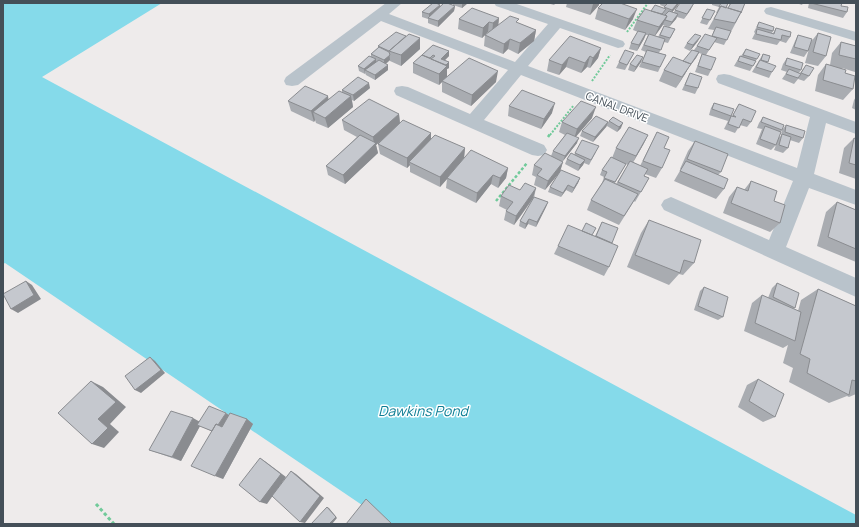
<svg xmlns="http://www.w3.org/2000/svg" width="859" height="527" viewBox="0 0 859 527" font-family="Manrope,sans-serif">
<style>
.water{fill:#85daea}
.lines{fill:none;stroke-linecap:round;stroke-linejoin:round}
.path-far2{stroke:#71ca9a;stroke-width:2;stroke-dasharray:2 1.5;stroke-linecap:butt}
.path-far1{stroke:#71ca9a;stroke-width:2.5;stroke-dasharray:3 2;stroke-linecap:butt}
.path{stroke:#71ca9a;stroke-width:3;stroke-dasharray:3.5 2.5;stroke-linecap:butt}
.minor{fill:#b9c3cb;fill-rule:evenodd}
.wall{fill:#a9acb1;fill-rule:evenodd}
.shaded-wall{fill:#8a8c90}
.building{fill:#c5c8ce;stroke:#8a8c90}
.labels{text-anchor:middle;stroke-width:3;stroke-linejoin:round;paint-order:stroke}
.far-street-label{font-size:11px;fill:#444f58;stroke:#fff}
.water-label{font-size:14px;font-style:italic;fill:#0d7d94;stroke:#fff}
</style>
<rect width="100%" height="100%" fill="#eeebeb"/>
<path class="water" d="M3,3H162L42,77L856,515V524H390L5,263L3,264Z"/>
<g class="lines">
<path class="path-far2" d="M627,32L648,3
M592,81L610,55
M550,135L574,105"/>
<path class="path-far1" d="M548,137L550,134
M496,201L527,163"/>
<path class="path" d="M96,504L114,524"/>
<path class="minor" d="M386,3H402L389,14L515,62L548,24L496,6L494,3H514L623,41L625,44L623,47L618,48L560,28L528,66L797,168L810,117L718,83L716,79L718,75L724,74L730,75L856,122V134L826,123L814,174L856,190V205L809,188L786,247L856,278V297L664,210L661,205L664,200L671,197L769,240L793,181L521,75L484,120L544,145L547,150L544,155L538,156L532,155L396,95L394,91L396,87L402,86L408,87L470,114L508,70L381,21L298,85L292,86L286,85L284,81L286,77Z
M771,7L856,32V41L766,14L764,11L766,8Z"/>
</g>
<path class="wall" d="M441,3H451L450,4L455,6L454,11L438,27L428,23V19L422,17V12L440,6L443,4Z
M453,3H468L462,8L453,5Z
M547,3H556L554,5Z
M567,3H599V5L590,15L566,7Z
M661,3H679L672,12H674L675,10L691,9L684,19L677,17L676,19L669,27L663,25L655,36L658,37L664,26L675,29L668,43L664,42L659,53L666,55L658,72L639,67L646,52L641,50L648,35H646L637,51L629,49L631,43L638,32L633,30L637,20L651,11L664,8L665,7L660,5Z
M712,3H728L726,8H728L730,3H745L741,13L724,45L714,42L706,55L711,70L708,76L695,72L702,54L699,53L696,58L689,67L685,74L676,88L659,81L664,70L683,61L694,50L697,46L712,36L714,30L708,29L717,13H716L719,7L712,5Z
M796,3H803L802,5Z
M809,3H842L841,6L847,12L843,18L808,8Z
M598,8L633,19L625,30L595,19Z
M707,9L715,11L707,25L700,23Z
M499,18L498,25L518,23L536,30L534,41L518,54L508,49L503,54L484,46L485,35L489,33L488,32L482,38L458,29L459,19Z
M759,22L773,31L772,33H773L776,28L790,37L786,43L780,41L777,45L752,39L755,33L754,32Z
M818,33L826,56L818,66L805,63L810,45L808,51L804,57L790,53L795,41L798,35L810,43Z
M698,41L690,51L684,48L687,43Z
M841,42L856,46V71L855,72L842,68L845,73L853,89L843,100L815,91L818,75L826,64L830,65L832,53Z
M433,45L449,56L445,60L449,62V68L447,69V77L439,85L413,73V63Z
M378,46L420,49L401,66L390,61V60L386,64L388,65V70L375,80L366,75L365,73V74L359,71L358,66L371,57V54L378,48Z
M601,48L598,58L590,68L587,67L581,73L566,67L559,75L547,71L549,60Z
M746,49L757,59L750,71L734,66L740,56H741Z
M634,53L625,70L616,68L619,62Z
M763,54L770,56L767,63L772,72L769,78L752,72Z
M787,58L801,70L799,73H800L806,65L809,76L804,81L798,79L794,84L782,79L787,72L781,70L783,64Z
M641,62L634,72L628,70L630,64Z
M690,73L698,88L695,94L682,90Z
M442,81L496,82L471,106L442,92Z
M370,88L354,101L352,100L353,107L328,128L316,123L315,120L314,122L291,111L288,101L328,100L342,92V90Z
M856,97V110L852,108L854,100Z
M714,103L732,116L739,104L751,122L747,127L740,125L735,133L724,129L728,121L709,115L711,108Z
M509,106L552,113L541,129L508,116Z
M399,114L400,123L431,139L465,148L464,158L508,168L506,178L498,188L491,184L476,203L446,188L447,179L440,187L410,172V165L407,168L380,154L378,144L382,140L376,145L378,153L345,184L328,175L326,166L357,137L344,130L342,120Z
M613,117L621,128L617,132L607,126L593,142L580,136L582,131L608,122Z
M763,117L782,130L786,125L803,138L799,143L790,140L788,148L783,153L774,150L776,145L771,150L756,144L762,129L757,128L759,123ZM782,130L781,136L778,138Z
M592,118L576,136L577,143L563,161L560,171L580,178L578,183L572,193L566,190L561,197L548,192L550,187L559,173L545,190L534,185L536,177L532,175L534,165L551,156L553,151L565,135L559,132L562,122Z
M657,132L664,148L662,168L656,178L645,174L644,176L649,178L635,202L634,201L619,225L587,210L591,200L602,183L604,177L600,175L602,170L612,158L616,148L648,135L643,145L633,162L640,166ZM626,164L628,165L616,184L615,183Z
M854,138L856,139V179L839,173L844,148Z
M695,141L721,172L718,175L724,189L716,199L674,181L681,169H680L688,151Z
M596,152L589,165L584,163L583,165L578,171L565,164L567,159L574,155L575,153Z
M751,181L780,223L770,232L723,213L729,197L737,187L744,190Z
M536,188L534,198L548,202L546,207L536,227L528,224L525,229L519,226L520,221L533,199L514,225L504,220L506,211L507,210L499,206L501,196L520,190Z
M837,202L856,210V262L817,246L826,212Z
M649,220L694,263L683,275L679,274L669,285L627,267L641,233Z
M602,222L612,243L609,267L604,276L554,254L558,246L582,231L595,236Z
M777,283L795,308L793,309L798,311L801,300L818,289L856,306V394L849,397L847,396L829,403L789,382L793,368L783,363L788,345L783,348L744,331L752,303L762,295L768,298L772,288Z
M704,287L723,317L718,320L694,310L700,291Z
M758,379L775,417L763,422L738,407L747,385Z
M229,415L247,419L253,424L223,479L211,431L200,426L181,461L149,450L199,421Z"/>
<path class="shaded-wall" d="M462,3H468L462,8Z
M594,3H599V5L590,15L593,4Z
M678,3H679L678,5L670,15L672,10Z
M694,3L691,9L684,19L687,14Z
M440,5V10L429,18V14Z
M455,6L454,11L438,27V21Z
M637,9L633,19L625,30L629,19Z
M678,14L676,19L669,27L672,22Z
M667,16L662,26L654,37L659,27Z
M499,18L498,28L492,34L493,23Z
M489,22L488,32L482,38L483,28Z
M536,30L534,41L518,54L520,43Z
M646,33L644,39L637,51L639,45Z
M701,36L698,41L690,51L693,45Z
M420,38V49L401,66V55Z
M510,39L508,49L503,54L504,44Z
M601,48L598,58L590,68L593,58Z
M389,51L390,60L384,65V60L389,55Z
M449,51V56L441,64V59Z
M699,52L696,58L689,67L685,74L676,88L690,64Z
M590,56L587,67L581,73L585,63Z
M569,57L566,67L559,75L562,65Z
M643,57L641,62L634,72L636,67Z
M376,59V64L365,70V74L364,69Z
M449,62V68L447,69V77L439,85V74L443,68Z
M388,65V70L375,80V75Z
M498,71L496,82L471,106L472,95Z
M369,83L370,88L354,101L353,95Z
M328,96L330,107L313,112L315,120L314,122L311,111Z
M351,96L353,107L328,128L325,118Z
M555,103L552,113L541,129L544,119Z
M596,107L592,118L574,139L577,129Z
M399,114L400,124L376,145L378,153L345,184L343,175L374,145L373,137Z
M608,122L606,127L593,142L595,137Z
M623,123L621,128L617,132L619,127Z
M431,133V143L409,162L410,165L407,168V158Z
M648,135L643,145L631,166L636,156Z
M579,138L577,143L563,161L565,156Z
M465,148L464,158L447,178V179L440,187V177Z
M585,160L583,165L578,171L580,165Z
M563,162L560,172L545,190L548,181Z
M508,168L506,178L498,188L500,178Z
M493,175L491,184L476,203L477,193Z
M580,178L578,183L572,193L574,188Z
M568,185L566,190L561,197L563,193Z
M536,188L533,198L514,225L516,216Z
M548,202L546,207L536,227L537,222Z
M529,219L528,224L525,229L526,224Z
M26,281L32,285L41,299L18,313L11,309Z
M150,357L155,361L165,373L141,393L135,390Z
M91,381L103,387L126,407L110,424L119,432L104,448L92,444L98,419Z
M226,413L229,415L218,434L214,432Z
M193,418L202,423L197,425L200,426L181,461L172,457Z
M247,419L253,424L223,479L215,476Z
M260,458L266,462L286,477L267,504L260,502Z
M291,471L296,474L324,498L305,523L300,522Z
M327,507L329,508L337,518L332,524H329Z"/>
<path class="building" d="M433,3H436L440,5L429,14L422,12Z
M444,3H447L455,6L438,21L428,18Z
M603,3H620L637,9L629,19L598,8Z
M668,3H678L672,10L664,7Z
M680,3H694L687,14L675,10Z
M721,3H728L726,8L721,6L720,7H719Z
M731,3H745L741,13V12L728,8Z
M811,3H842L841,6L848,7L847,12Z
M655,5L666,9L662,14L651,11Z
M721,6L741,12L735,23L714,19Z
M472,8L499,18L493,23L489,22L483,28L459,19Z
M645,9L667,16L659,27L637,20Z
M707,9L715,11L710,20L702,18Z
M669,11L678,14L672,22L665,20L667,16L665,15Z
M510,16L519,19L516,22L536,30L520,43L510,39L504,44L485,35Z
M759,22L774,27L773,31L757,27Z
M664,26L675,29L670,38L660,35Z
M716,27L731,31L727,40L712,36Z
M776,28L791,32L790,37L782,35L781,40L756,34L757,29L774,34Z
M638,31L646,33L639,45L631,43Z
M396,32L406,36L389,51L378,46Z
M818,33L831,37L826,56L813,52Z
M409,34L420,38L401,55L389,51Z
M649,34L665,39L661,50L644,45Z
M695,34L701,36L693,45L687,43Z
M705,34L717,38L709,50L697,46Z
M798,35L812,39L808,51L794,47Z
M570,36L601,48L593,58L590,56L585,63L569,57L562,65L549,60Z
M841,42L856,46V59L839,55Z
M433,45L449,51L441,59L449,62L446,65L431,59L435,56L433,55L430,58L422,55Z
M379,47L389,52L390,55L384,60L371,54Z
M746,49L760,54L757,59L743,55Z
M625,50L634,53L627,65L619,62Z
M647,50L666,55L660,67L642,62Z
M692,50L699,52L691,64L683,61Z
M702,54L716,58L711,70L698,66Z
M763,54L770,56L768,62L761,60Z
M422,55L447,66L439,74L413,63Z
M637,55L643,57L636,67L630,64Z
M369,56L376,59L364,69L358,66Z
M740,56L756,61L753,66L738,61Z
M673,57L691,64L682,77L664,70Z
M469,58L498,71L472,95L442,81Z
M787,58L803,63L801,70L785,65Z
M379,60L388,65L375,75L365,70Z
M760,60L776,66L772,72L756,67Z
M826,64L846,70L845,73L855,76L853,89L823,80Z
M806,65L814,68L809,76L801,73Z
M789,69L801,74L798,78L786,74Z
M690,73L702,77L698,88L685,85Z
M358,77L369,83L353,95L342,90Z
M305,86L328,96L311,111L288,101Z
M522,90L555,103L544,119L509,106Z
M339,91L351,96L325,118L313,112Z
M369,99L399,114L373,137L342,120Z
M581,101L596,107L577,129L562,122Z
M714,103L734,109L731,116L712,109Z
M739,104L756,111L751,122L743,119L739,128L728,124L731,116L736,117L733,115Z
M596,116L608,122L595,137L582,131Z
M613,117L623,123L619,127L609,121Z
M763,117L784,125L782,130L761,122Z
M403,120L431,133L407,158L378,144Z
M786,125L805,131L803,138L785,132Z
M765,126L781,132L776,145L760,139Z
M629,127L648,135L636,156L616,148Z
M657,132L669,137L664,148L670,150L662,168L643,161Z
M567,133L579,138L565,156L553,151Z
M782,134L791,137L788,148L779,145Z
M360,135L376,143L343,175L326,166Z
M435,135L465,148L440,177L409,162Z
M854,138L856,139V165L849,163Z
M582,140L599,146L591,160L575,153Z
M695,141L728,154L721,172L687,159Z
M471,150L508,168L500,178L493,175L477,193L447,178Z
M545,153L563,162L548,181L537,175L542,169L534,165Z
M571,153L585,160L580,165L567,159Z
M611,157L626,164L615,182L604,178L607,172L602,170Z
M630,161L648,169L644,176L649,178L641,192L618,182Z
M686,161L728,179L724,189L680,171Z
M561,170L580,178L574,188L568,185L563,193L550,187Z
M605,179L638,194L624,216L591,200Z
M751,181L777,191L774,201L785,205L780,223L731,203L737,187L748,191Z
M525,183L536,188L516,216L506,211L513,202L501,196L509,185L520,190Z
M534,197L548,202L537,222L529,219L526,224L520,221Z
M837,202L856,210V249L828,237Z
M649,220L701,240L694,263L684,260L680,273L635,255Z
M602,222L618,228L612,243L596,236Z
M586,223L596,228L592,235L582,231Z
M568,225L618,246L609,267L558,246Z
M26,281L34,295L11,309L3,294Z
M777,283L799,293L795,308L773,297Z
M704,287L728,297L723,317L698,306Z
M818,289L856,306V381L852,380L849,395L807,373L810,359L800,354Z
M762,295L801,312L795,341L755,323Z
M150,357L161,370L135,390L125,376Z
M758,379L784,394L775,417L749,401Z
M91,381L116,402L98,419L108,428L92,444L58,413Z
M209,406L226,413L218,425L216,424L212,431L197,425Z
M171,411L193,418L172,457L149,450Z
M230,413L247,419L215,476L191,466L216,424L222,427Z
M260,458L281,474L260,502L239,485Z
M291,471L320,496L300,522L272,496Z
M366,499L392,524H346Z
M327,507L336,517L329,524H311Z"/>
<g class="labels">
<g class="far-street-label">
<text transform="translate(617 107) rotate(21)" y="4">CANAL DRIVE</text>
</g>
<g class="water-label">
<text x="423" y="416">Dawkins Pond</text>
</g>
</g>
<rect width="859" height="527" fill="none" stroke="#444f58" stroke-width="8"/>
</svg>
